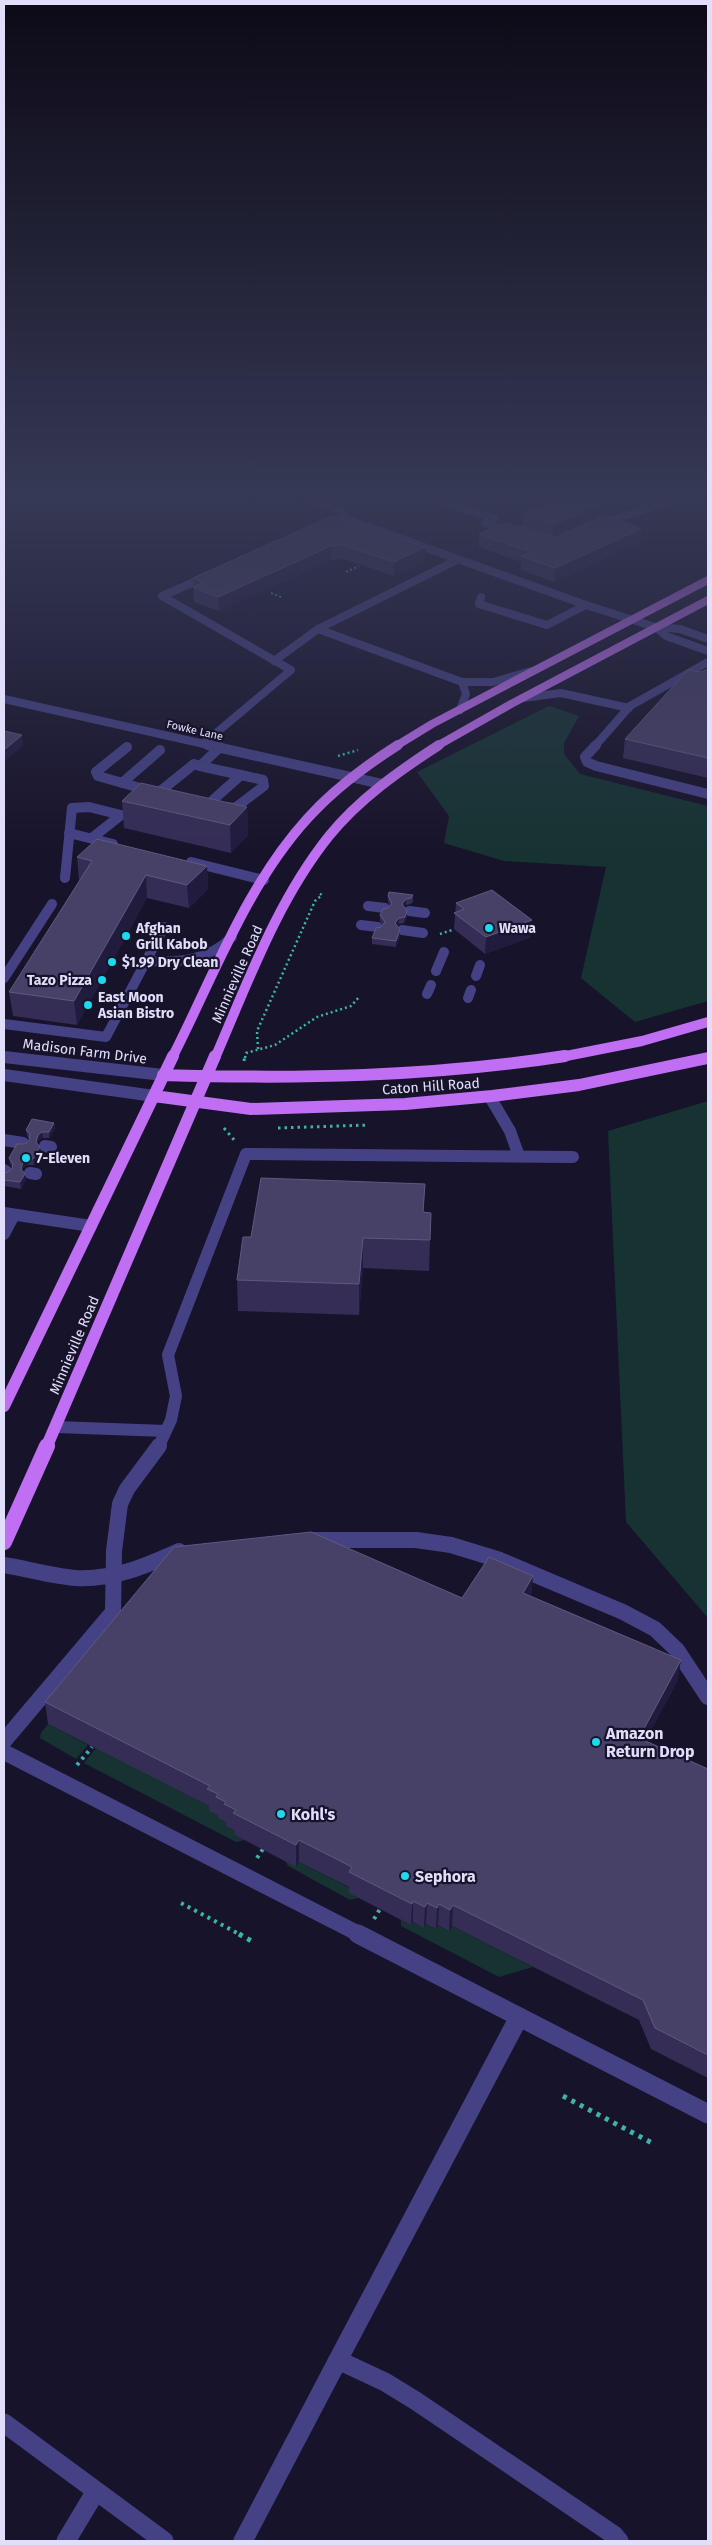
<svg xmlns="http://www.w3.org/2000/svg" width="712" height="2545" viewBox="0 0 712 2545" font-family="'Fira Sans',sans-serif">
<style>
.green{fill:#163332}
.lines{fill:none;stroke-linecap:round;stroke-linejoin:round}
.path-far4{stroke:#3bb4ab;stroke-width:2;stroke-dasharray:2 2.5;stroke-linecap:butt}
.path-far3{stroke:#3bb4ab;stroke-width:2.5;stroke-dasharray:2 3;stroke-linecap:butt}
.path-far2{stroke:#3bb4ab;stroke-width:3;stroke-dasharray:2.5 4;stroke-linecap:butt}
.path-far1{stroke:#3bb4ab;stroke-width:4;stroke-dasharray:3 4.5;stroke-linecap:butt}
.path{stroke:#3bb4ab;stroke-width:5;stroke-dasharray:4 5.5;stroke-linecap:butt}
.minor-far4{stroke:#444285;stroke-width:8}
.minor-far3{stroke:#444285;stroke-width:10}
.minor-far2{stroke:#444285;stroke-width:12}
.minor-far1{stroke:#444285;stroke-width:16}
.minor{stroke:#444285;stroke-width:19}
.major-far3{stroke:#c06ef4;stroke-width:8}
.major-far2{stroke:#c06ef4;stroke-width:10}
.major-far1{stroke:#c06ef4;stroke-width:12}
.major{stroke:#c06ef4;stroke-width:16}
.wall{fill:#352d56}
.shaded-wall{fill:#211b3d}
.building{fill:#474067;stroke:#60597f}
.poi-dot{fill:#19dbed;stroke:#17132a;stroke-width:2}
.labels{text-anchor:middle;stroke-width:4.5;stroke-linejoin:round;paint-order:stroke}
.far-street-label{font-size:11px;fill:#e1defc;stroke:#17132a}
.poi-label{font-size:14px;font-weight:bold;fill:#e1defc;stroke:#17132a;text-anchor:start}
.street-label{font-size:14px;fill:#e1defc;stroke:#17132a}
.near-poi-label{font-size:16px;font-weight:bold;fill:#e1defc;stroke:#17132a;text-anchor:start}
</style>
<rect width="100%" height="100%" fill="#17132a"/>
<path class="green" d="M549,706L579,716L564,743V754L580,774L708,806V1001L635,1022L581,978L606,867L504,861L444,843L449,816L417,772Z
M708,1101V1618L626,1522L608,1131Z
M48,1724L88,1745L76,1759L40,1738L41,1733Z
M96,1748L211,1807L237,1832L235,1835L245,1840L236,1842L84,1763Z
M285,1860L296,1866L299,1862L352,1889L358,1898L350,1900L288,1866Z
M401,1920L411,1925L413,1922L424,1927L426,1924L436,1929L438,1925L449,1931L452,1926L533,1967L499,1977L401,1926Z"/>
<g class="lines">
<path class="path-far4" d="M346,572L359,566
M271,593L281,597"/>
<path class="path-far3" d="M338,756L358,750
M440,934L452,930
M258,1049L257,1031L315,901L322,895L319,893
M245,1058L246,1053L275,1045L317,1017L351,1006L359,997"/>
<path class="path-far2" d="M244,1061L245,1056
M224,1128L235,1141
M278,1128L369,1125"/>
<path class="path-far1" d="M77,1765L92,1747
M257,1858L263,1849
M181,1903L241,1935
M374,1919L380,1909"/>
<path class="path" d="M239,1934L255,1943
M563,2096L654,2144"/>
<path class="minor-far4" d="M306,496L342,511L343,518
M424,496L494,518
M485,523L513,532
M598,525L683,496
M325,526L343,518L586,605L655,627L680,629L708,639
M481,597L479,604L547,625L586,605
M655,627L666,636L708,651
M318,629L462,682H493L531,671
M274,661L318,629L457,560
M523,698L561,693L629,708
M4,699L213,746
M460,710L466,694L462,682
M203,744L291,670L162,596L208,576
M595,746L630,706L708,662"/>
<path class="minor-far3" d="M208,745L382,784
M596,745L585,757L587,762L596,766L708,794
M127,747L96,772L98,776L158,793L194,764L200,766L220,747
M200,766L241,775
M241,775L263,780L264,786L235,808L213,806V800Z
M122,783L160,750
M69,833L113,844
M191,862L264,880
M65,878L72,808L89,807L121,815L92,838
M368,906L385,908
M409,911L425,913
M361,925L378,927
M402,930L423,933
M146,961C178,963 208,961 232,937
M436,971L444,952
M476,976L480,965
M4,978L52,904
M427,994L431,985
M468,998L471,990
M4,1024L106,1037L164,927
M4,1057L10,1058"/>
<path class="minor-far2" d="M4,1057L163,1075
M4,1075L154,1096
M490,1097L510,1131L519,1156
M4,1140L23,1143
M45,1146L51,1147
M4,1170L6,1171
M30,1173L36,1174
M4,1213L91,1226
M4,1234L14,1215
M56,1427L166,1431
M158,1448L171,1420L176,1396L168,1355L246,1154L573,1157"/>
<path class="minor-far1" d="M310,1540H416L451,1545L500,1560L623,1612L655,1629L677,1650L708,1697
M4,1565C28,1569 52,1576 76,1578C113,1580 146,1566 179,1551
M4,1741L113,1612L114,1551L120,1504L127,1489L159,1446
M4,1752L361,1935"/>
<path class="minor" d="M358,1934L708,2114
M338,2360L519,2017
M4,2423L164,2541
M66,2541L96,2491
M243,2541L338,2360L385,2382L416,2401L614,2535L619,2541"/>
<path class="major-far3" d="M396,746L432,724L708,580
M437,746L511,704L708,600"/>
<path class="major-far2" d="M172,1058C213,978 246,886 307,819C333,790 365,766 398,745
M215,1058C248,982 277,901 329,836C359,799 399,771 439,745
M556,1058L642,1041L708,1022"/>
<path class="major-far1" d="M163,1075C298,1079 431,1077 565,1056
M154,1096L251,1109L405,1104L492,1096L579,1085L708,1058
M4,1406L173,1056
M46,1448L215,1056"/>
<path class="major" d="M4,1542L47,1446"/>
</g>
<path class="wall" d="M612,512L555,537L640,542L554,582L521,570V562L479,547V534L522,527L523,514Z
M332,516L425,547V561L394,576L344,559L331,560L219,611L194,602L193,578Z
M708,669V778L623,758L625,739L701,672Z
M122,801L247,807L248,835L231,853L124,828Z
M77,857L207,866L208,889L189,908L147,898L77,1025L13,1016L9,992L80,880H79Z
M413,895V901L411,904L406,905L404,907L407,917L404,923L399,924L397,926L400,930V936L396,947L372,944V938L383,925L380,921V915L390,906L388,902V896Z
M456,903L531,937L485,954L454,929Z
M54,1123L55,1129L49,1138H43L38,1141V1144L41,1153L34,1165H28L23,1168V1171L26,1180L21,1189L4,1186V1172L6,1173L12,1169V1167L10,1164L9,1158L29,1141V1139L27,1136L26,1130Z
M424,1212L431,1213L429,1271L363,1268L359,1315L238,1311L237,1280L251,1237Z
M533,1576L531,1596L681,1660L677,1682L645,1741L708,1769V2078L651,2049L639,2020L452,1926L449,1931L438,1925L436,1929L426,1924L424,1928L413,1922L411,1925L349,1893V1887L299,1862L296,1867L235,1835L234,1830L226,1826V1822L218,1818V1815L209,1811V1806L48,1724L45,1702L462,1598Z"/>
<path class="shaded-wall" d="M614,498L612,512L553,538L554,524Z
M641,529L640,542L554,582L555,568Z
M331,546V560L219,611L218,597Z
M425,547V561L394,576V562Z
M22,735L23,746L4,762V750Z
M247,807L248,835L231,853L230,825Z
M207,866L208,889L189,908L187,885Z
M146,875L147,898L77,1025L74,1001Z
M406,899V905L402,910V904Z
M407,911V917L404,923L405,917Z
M399,918V924L395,929V923Z
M532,920L531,937L485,954L486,937Z
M400,930V936L396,947V941Z
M54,1123L55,1129L49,1138V1132Z
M42,1132L43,1138L38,1141L37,1148L36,1142L38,1135Z
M40,1147L41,1153L34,1165L33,1159Z
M27,1159L28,1165L23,1168L22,1175L21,1169L23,1162Z
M25,1174L26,1180L21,1189L20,1182Z
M363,1238V1268L359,1315V1284Z
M533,1576L531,1598L523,1593Z
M681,1660L677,1682L635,1760L639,1738Z
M299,1840V1862L296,1867V1845Z
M413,1901V1922L411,1925L412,1904Z
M427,1903L426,1924L424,1928L425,1907Z
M439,1904L438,1925L436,1929L437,1908Z
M453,1905L452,1926L449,1931L450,1910Z"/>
<path class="building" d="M564,496H608L614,498L554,524L523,514Z
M606,515L641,529L555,568L521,556L531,552L479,534L506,523L556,537Z
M332,516L425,547L394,562L344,545L331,546L218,597L193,587L204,582L193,578Z
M708,669V758L625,739L688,670L701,672Z
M4,731L22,735L4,750Z
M141,783L247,807L230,825L122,801Z
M97,839L207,866L187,885L146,875L74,1001L9,992L92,861L77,857Z
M492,890L532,920L486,937L454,913L464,909L456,903Z
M389,892L413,895L411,898L406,899L402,904L407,911L405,917L399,918L395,923L400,930L396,941L372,938L376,928L381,927L385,922L380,915L383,909L388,908L392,903L388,896Z
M32,1119L54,1123L49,1132H42L38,1135L36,1142L40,1147L33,1159H27L23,1162L21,1169L25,1174L20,1182L4,1180V1172L6,1173L12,1169L13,1164L9,1158L17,1144H25L29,1141L30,1134L26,1130Z
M261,1178L425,1184L423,1212L431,1213L430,1240L363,1238L359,1284L237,1280L243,1237H251Z
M311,1532L462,1598L489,1557L533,1576L523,1593L681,1660L639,1738L708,1769V2055L655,2028L643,2000L453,1905L450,1910L439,1904L437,1908L427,1903L425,1907L413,1901L412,1904L349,1872L352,1867L299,1840L296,1845L233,1813L236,1810L224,1804L226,1802L216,1797L218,1794L207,1789L210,1786L45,1702L174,1547Z"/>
<linearGradient id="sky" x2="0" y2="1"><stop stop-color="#0d0a17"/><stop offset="0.58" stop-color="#363955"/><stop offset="1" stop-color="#363955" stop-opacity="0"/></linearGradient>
<rect width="712" height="853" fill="url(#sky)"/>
<g class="poi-dot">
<circle cx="489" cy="928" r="5"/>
<circle cx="126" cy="936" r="5"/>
<circle cx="112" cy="962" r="5"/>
<circle cx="102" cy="980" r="5"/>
<circle cx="88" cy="1005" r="5"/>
<circle cx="26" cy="1158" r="5"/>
<circle cx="596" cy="1742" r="5"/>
<circle cx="281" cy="1814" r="5"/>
<circle cx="405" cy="1876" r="5"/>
</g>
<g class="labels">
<g class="far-street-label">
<text transform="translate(195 730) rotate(13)" y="4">Fowke Lane</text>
</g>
<g class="poi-label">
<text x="136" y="933">Afghan<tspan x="136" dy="16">Grill Kabob</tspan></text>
<text x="499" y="933">Wawa</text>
<text x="122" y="967">$1.99 Dry Clean</text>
<text x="92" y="985" text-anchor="end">Tazo Pizza</text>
<text x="98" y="1002">East Moon<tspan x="98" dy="16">Asian Bistro</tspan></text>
<text x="36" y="1163">7-Eleven</text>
</g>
<g class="street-label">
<text transform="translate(237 974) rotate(-66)" y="5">Minnieville Road</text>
<text transform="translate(85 1051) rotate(7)" y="5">Madison Farm Drive</text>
<text transform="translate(431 1086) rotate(-4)" y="5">Caton Hill Road</text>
<text transform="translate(74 1345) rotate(-67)" y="5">Minnieville Road</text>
</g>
<g class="near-poi-label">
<text x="606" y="1739">Amazon<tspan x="606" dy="18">Return Drop</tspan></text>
<text x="291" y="1820">Kohl's</text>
<text x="415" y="1882">Sephora</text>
</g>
</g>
<rect width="712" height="2545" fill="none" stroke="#e1defc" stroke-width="10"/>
</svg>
